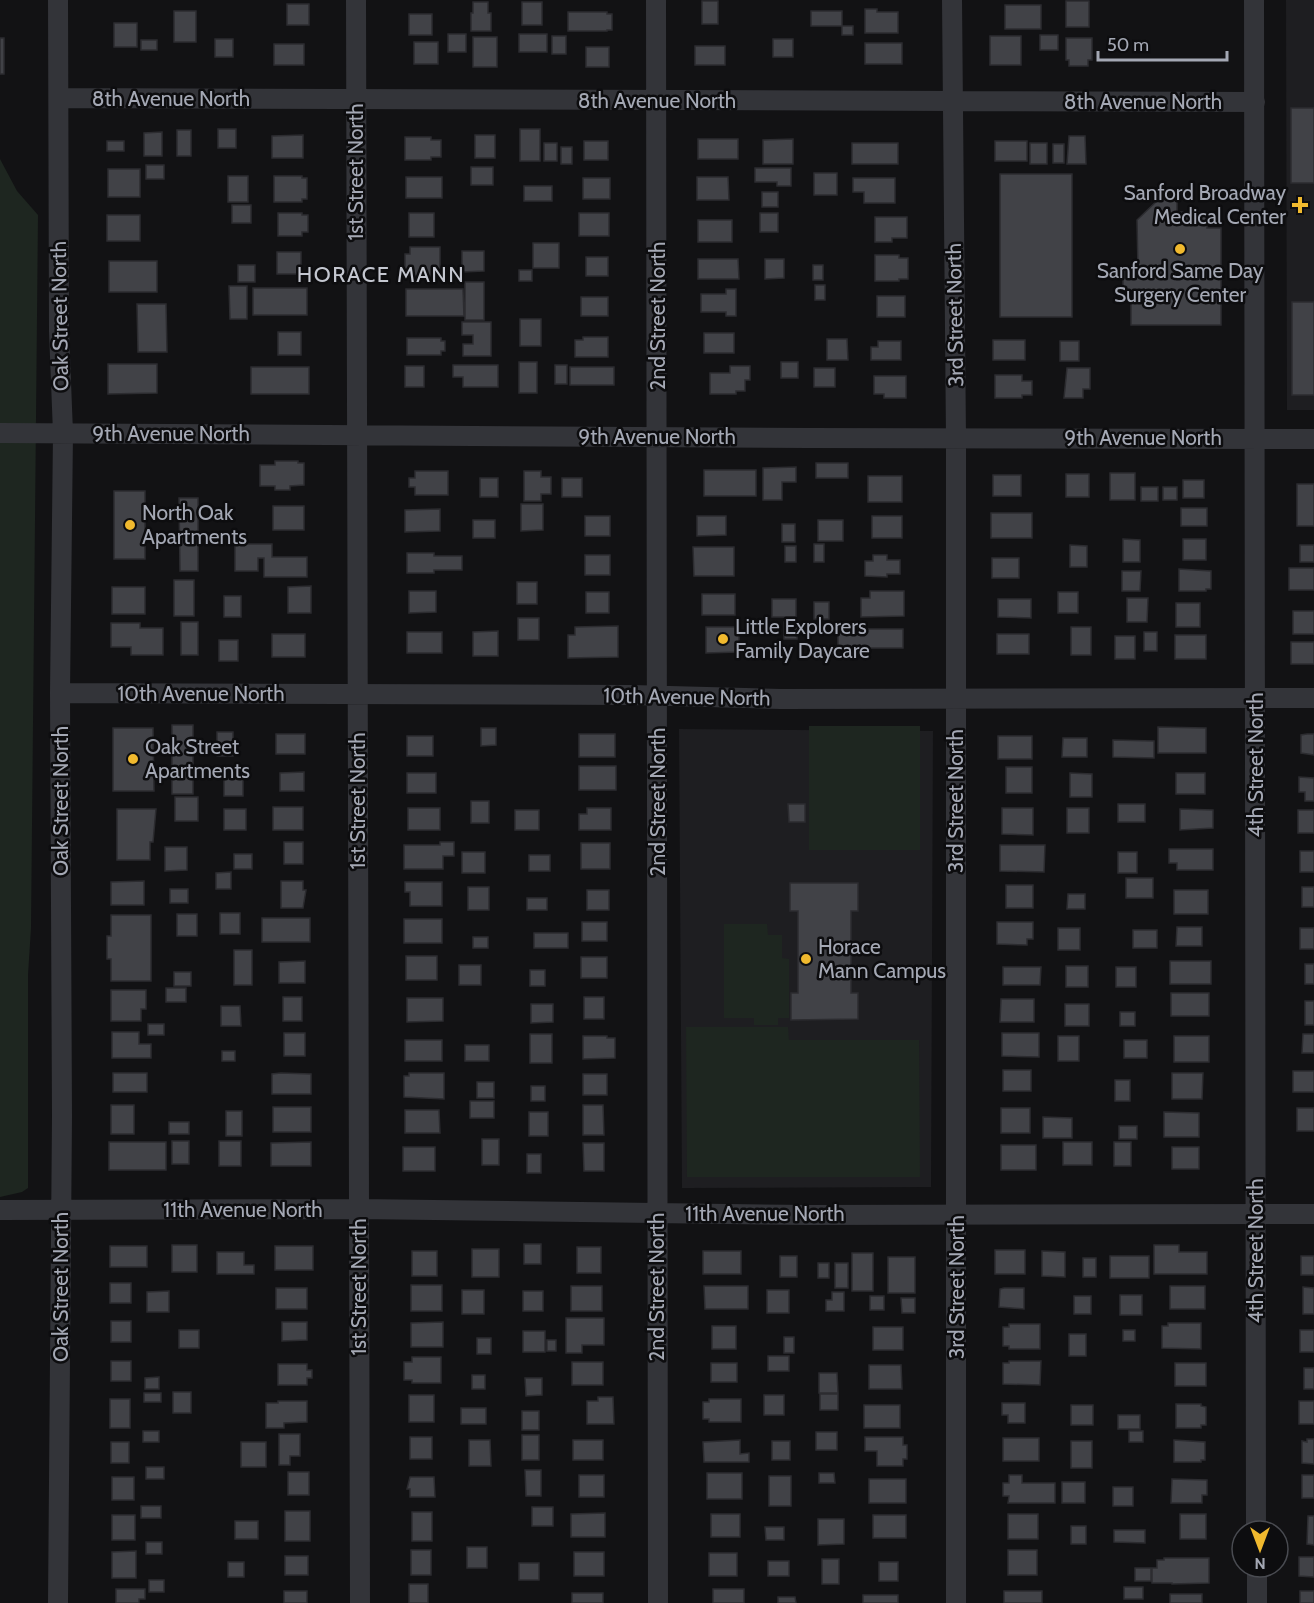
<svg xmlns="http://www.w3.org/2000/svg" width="1314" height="1603" viewBox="0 0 1314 1603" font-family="Cabin,sans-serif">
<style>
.built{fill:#1e1e21}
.green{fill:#1e2620}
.building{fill:#414247;stroke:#2c2c30;stroke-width:1.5}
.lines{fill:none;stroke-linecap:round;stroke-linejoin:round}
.minor{stroke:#333439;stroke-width:20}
.poi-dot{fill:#f0b92e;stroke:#0d0d0f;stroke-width:2}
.labels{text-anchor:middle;stroke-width:5;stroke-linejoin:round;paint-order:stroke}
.street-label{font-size:21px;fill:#a4a8b4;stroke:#0d0d0f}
.poi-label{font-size:21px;fill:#a4a8b4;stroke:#0d0d0f;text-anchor:start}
.neighbourhood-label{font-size:22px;letter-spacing:1.5px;fill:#c4c7d0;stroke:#0d0d0f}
</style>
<rect width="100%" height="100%" fill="#121214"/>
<path class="built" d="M1286,0H1314V410H1287Z
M679,729L933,731L931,1187L682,1188Z"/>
<path class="green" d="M0,159L17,191L38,215L31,928L28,975V1188L22,1192L0,1197Z
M809,726H920V850H809Z
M724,924H767L768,935H782V958L789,959V1018H778V1025H754V1018H724Z
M686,1027H788L789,1040H919L920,1177H687Z"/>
<path class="building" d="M702,1H718V24H702Z
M1066,1H1089V27H1066Z
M473,2H488V13H491V31H471V13H473Z
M522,2H542V25H522Z
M287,4H309V25H287Z
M1005,5H1041V29H1005Z
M865,9H877V12H898V33H865Z
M174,11H196V42H174Z
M811,11H842V26H811Z
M568,12H607V14H612V30H607V31H568Z
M409,14H432V35H409Z
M114,23H137V47H114Z
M842,26H853V35H842Z
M448,34H466V52H448Z
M519,34H547V52H519Z
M1040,35H1058V50H1040Z
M552,36H566V54H552Z
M990,36H1021V65H990Z
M473,37H497V67H473Z
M0,38H4V74H0Z
M1066,38H1092V60H1088V66H1069V60H1066Z
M215,39H233V57H215Z
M773,39H793V57H773Z
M141,40H157V50H141Z
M414,42H438V64H414Z
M865,43H902V64H865Z
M274,44H304V65H274Z
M695,46H725V65H695Z
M586,47H609V67H586Z
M1291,108H1314V183H1291Z
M218,129H236V148H218Z
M520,129H540V161H520Z
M177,130H191V156H177Z
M162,132V156H144V133Z
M303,135V158H272V136Z
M475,135H495V158H475Z
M1069,136H1085L1086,164H1067Z
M405,137H431V140H441V157H431V160H405Z
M698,139H738V159H698Z
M793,139V164H763V140Z
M107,141H124V151H107Z
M584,141H608V160H584Z
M995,141H1027V161H995Z
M544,143H557V161H544Z
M852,143H898V164H852Z
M1030,143H1047V164H1030Z
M1053,144H1064V163H1053Z
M561,147H572V164H561Z
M146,165H164V179H146Z
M471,167H493V185H471Z
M755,168H791V186H777V182H755Z
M108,169H140V197H108Z
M814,173H837V195H814Z
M1000,174H1072V317H1000Z
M228,176H248V202H228Z
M274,176H302V178H307V199H302V202H274Z
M406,177H442V198H406Z
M697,177H728L729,200H697Z
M583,178H610V199H583Z
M853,178H895V203H864V192H853Z
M524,186H552V201H524Z
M762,192H778V207H762Z
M1177,196V212H1207V228H1221V325H1131V296H1123V270H1138L1137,220L1161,197Z
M232,205H251V223H232Z
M278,213H302V215H308V232H302V236H278Z
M409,213H434V237H409Z
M579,213H609V236H579Z
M760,213H778V232H760Z
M107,215H140V241H107Z
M875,217H907V238H892V242H875Z
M698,220H732V242H698Z
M533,243H559V268H533Z
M410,247H440V276H410V270H405V254H410Z
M462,251H484V271L462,272Z
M277,252H301V274H277Z
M875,255H899V258H908V279H899V281H875Z
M586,257H608V276H586Z
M698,259H738L739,279H698Z
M765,259H784V278L765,279Z
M109,261H157V292H109Z
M238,265H255V282H238Z
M813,265H823V280H813Z
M519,270H532V281H519Z
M465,282H484V320H465Z
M815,285H825V300H815Z
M229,286H247V319H230Z
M253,288H307V315H253Z
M406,289H463L464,316H406Z
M726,289H736V316H726V312H701V294H726Z
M877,296H905V317H877Z
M581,297H608V316H581Z
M1292,302H1314V395H1292Z
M137,304H166L167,352H138Z
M520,319H541V346H520Z
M462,322H491V356H463V344H473V335H462Z
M278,332H301V355H278Z
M704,333H734V353H704Z
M583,337H608V357H575V340H583Z
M407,338H441V341H445V351H441V355H407Z
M827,339H847L848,360H827Z
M993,340H1025V360H993Z
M878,341H901V360H871V347H878Z
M1060,341H1079V361H1060Z
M519,362H537V393H519Z
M781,362H798V378H781Z
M108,364H157V393L108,394Z
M453,365H498V387H463V377H453Z
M555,365H567V384H555Z
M405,366H424V387H405Z
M730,366H750V380H745V391H736V394H710V373H730Z
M251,367H309V394H251Z
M570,367H614V385H570Z
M814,368H835V387H814Z
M1067,368H1090V389H1083V398H1064Z
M995,375H1022V381H1032V395H1022V398H995Z
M874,376H906V398H884V394H874Z
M275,461H298V463H304V485L290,486V490H275V486H260V465H275Z
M816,463H848V478H816Z
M796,467V482H782V500H763V468Z
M704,470H756V496H704Z
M415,471H448V495H415V487H409V478H415Z
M524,471H541V477H551V494H541V501H524Z
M1110,473H1135V500H1110Z
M1066,474H1089V497H1066Z
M993,475H1021V496H993Z
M868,476H902V502H868Z
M480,478H498V497H480Z
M562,478H582V497H562Z
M1183,480H1204V498H1183Z
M1297,484H1314V526H1297Z
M1141,487H1158V501H1141Z
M1163,487H1177V500H1163Z
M114,491H145V559H114Z
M179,498H198V571H180Z
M521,504H543V530L521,531Z
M273,506H304V530H273Z
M1181,508H1207V526H1181Z
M440,509V531L405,532V510Z
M991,513H1032V538H991Z
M585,516H610V536H585Z
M697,516H726V535L697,536Z
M872,516H902V538H872Z
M473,520H495V538H473Z
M818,520H843V541H818Z
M782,524H795V542H782Z
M1123,539L1140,540V562H1123Z
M1183,539H1206V560H1183Z
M235,544H272V557H307V577H264V558H258V571H235Z
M814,544H824V562H814Z
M1070,545L1087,546V567H1070Z
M1300,545H1314V562H1300Z
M785,546H796V562H785Z
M693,547H734V576H694Z
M407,553H434V556H462V570H434V573H407Z
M585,555H610V575H585Z
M873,555H887V560H900V574H887V577L865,576V561H873Z
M992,558H1019V578H992Z
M1289,568H1314V590H1289Z
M1179,569L1211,571V589H1206V591H1179Z
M1122,571H1141L1140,591H1122Z
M174,580H194V616H174Z
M517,582H537V604H517Z
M311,586V613H288V587Z
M112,587H145V614H112Z
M409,591H436V612L409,613Z
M870,591H904V616L861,617V598H870Z
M586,592H609V613H586Z
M1058,592H1078V613H1058Z
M702,594H735V615H702Z
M224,596H241V617H224Z
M1127,598H1148L1147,622H1127Z
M772,599H796V617H772Z
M998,599H1031V618L998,617Z
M814,602H829V619H814Z
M1176,603H1200V627H1176Z
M1293,611H1314V634H1293Z
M518,618H539V640H518Z
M181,622H198V655H181Z
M784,622H797V639H784Z
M111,623H140V628H163V655H131V647H111Z
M838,624H859V629H903V648H838Z
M618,626V657L568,658V635H575V627Z
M706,627H739V652L706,653Z
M1071,627H1091V655H1071Z
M498,631V656H473V632Z
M407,632H442V653H407Z
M1144,632H1157V651H1144Z
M272,634H305V657H272Z
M997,634H1029V654H997Z
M1175,635H1206V659H1175Z
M1115,636H1135V659H1115Z
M219,640H238V661H219Z
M1291,642H1314V664H1291Z
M172,725H193V794H172Z
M1158,727L1206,728V753H1158Z
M113,728H153L154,791H113Z
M481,728H496V745L481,746Z
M217,732H233V756H217Z
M276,734H305V754H276Z
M579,734H615V757H579Z
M1307,734H1314V755L1301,753V735Z
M407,736H433V756H407Z
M998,736H1032V759H998Z
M1063,738H1087V757H1062Z
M1113,740L1154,741V758L1113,757Z
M579,766H616V790H579Z
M1006,767H1032V793H1006Z
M304,772V791H280V773Z
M407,773H436V793H407Z
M1070,773L1092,774V797H1070Z
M1176,773H1205V794H1176Z
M1299,777L1314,778V801H1305V792H1299Z
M224,779H243V796H224Z
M175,797H198V821H175Z
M471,801H489V823H471Z
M788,804H805V822H789Z
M1118,804H1145V822H1118Z
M273,807H303V830H273Z
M408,808H440V830H408Z
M587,808H611V830H579V814H587Z
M1002,808H1033V835L1002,834Z
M1067,808H1089V833H1067Z
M117,809H156L153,842H150V860H117Z
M224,809H246V830H224Z
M1180,809L1213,810V828L1180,830Z
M515,810H539V830H515Z
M1298,810H1314V833H1298Z
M284,842H303V864H284Z
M440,842H454V856H443V869H404V845H440Z
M581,843H610V869H581Z
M1000,845H1045L1044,872L1000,871Z
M165,847H187V870L165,871Z
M1169,849H1213V870H1177V863H1169Z
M1300,851H1314V872H1300Z
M462,852H485V873H462Z
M1118,852H1137V873H1118Z
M234,854H252V869H234Z
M529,855H550V871H529Z
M231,872V889H216V873Z
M1126,878H1153V898H1126Z
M144,881V905H111V882Z
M281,881H303V890H306L303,908H281Z
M405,882H442V906H410V892H405Z
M790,883H858V911H851V993H858V1019L791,1020V993H798V911H790Z
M1006,885H1033V908H1006Z
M468,887H489V910H468Z
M1302,887H1314V907H1302Z
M170,889H188V903H170Z
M587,890H609V910H587Z
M1174,890H1208V914H1174Z
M1068,894H1085V909H1067Z
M527,898H547V910H527Z
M220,913H240V934H220Z
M177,914H197V936H177Z
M111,915H151V981H111V959H107V936H111Z
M262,918H310V942H262Z
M404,919H442V943H404Z
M582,922H607V941H582Z
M997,922H1033V939H1027V945L997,944Z
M1177,927H1202V946H1176Z
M1058,928H1080V950H1058Z
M1300,928H1314V949H1300Z
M1133,930H1157V948H1133Z
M534,933H568V948H534Z
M473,937H488V948H473Z
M234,950H252V985H234Z
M406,956H437V980H406Z
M581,957H607V978H581Z
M305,961V983H279V962Z
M1170,961H1211V984H1170Z
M1305,964H1314V984H1305Z
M459,965H481V985H459Z
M1066,966H1088V987H1066Z
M1003,967H1041L1040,985H1003Z
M1116,967H1136V987H1116Z
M530,970H545V986H530Z
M174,972H191V986H174Z
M166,988H186V1002H166Z
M111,990H146V1009H141V1021H111Z
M1171,993H1209V1016H1171Z
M283,997H302V1021H283Z
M584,997H604V1019H584Z
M407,998H443V1021L407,1022Z
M1001,999H1034V1022H1000Z
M1305,1001H1314V1025H1305Z
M531,1004H553V1022L531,1023Z
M1065,1004H1089V1026H1065Z
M221,1006H240L241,1026H221Z
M1120,1012H1135V1026H1120Z
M148,1024H164V1035H148Z
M112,1032H139V1044H151V1058H112Z
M284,1033H305V1056H284Z
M1002,1033H1039V1057L1002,1056Z
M530,1034H552V1063H530Z
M1303,1034H1314V1053H1302Z
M583,1036H607V1038H615V1058L583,1059Z
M1058,1036H1079V1061H1058Z
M1174,1036H1209V1062H1174Z
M405,1040H442V1061H405Z
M1124,1040H1147V1058H1124Z
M465,1045H489V1061H465Z
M222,1051H235V1061H222Z
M1003,1070H1031V1091H1003Z
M1293,1071H1314V1092H1293Z
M113,1073H147V1092H113Z
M281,1073L311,1074V1094H272V1074Z
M409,1073H444V1099L404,1097V1076H409Z
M1172,1073H1203L1202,1099H1172Z
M583,1074H607V1095H583Z
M1115,1080H1130V1101H1115Z
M477,1082H494V1098H477Z
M531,1086H545V1101H531Z
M470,1101H494V1118H470Z
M111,1105H134V1134H111Z
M583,1105H603L604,1135H583Z
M273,1107H311V1132H273Z
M1001,1108H1030V1133H1001Z
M1297,1108H1314V1131H1297Z
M405,1110H439L440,1133H405Z
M226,1111H242V1136H226Z
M529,1112H548V1136H529Z
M1164,1112L1199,1113V1137H1164Z
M1043,1117L1072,1118V1138H1043Z
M169,1122H189V1134H169Z
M1119,1126H1137V1139H1119Z
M482,1139H499V1165H482Z
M172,1141H189V1164H172Z
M219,1141H241V1166H219Z
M109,1142H166V1170H109Z
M311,1142V1166H271V1143Z
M1063,1142H1092V1165H1063Z
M1114,1142H1131V1166H1114Z
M583,1143H604V1171H584Z
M1001,1145H1036V1170H1001Z
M403,1147H435V1171H403Z
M1172,1147H1199V1169H1172Z
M527,1154H541V1173H527Z
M524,1244H541V1264H524Z
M172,1245H197V1272H172Z
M1154,1245H1179V1252H1207V1274H1154Z
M110,1246H147V1267H110Z
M275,1246H313V1270H275Z
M577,1247H601V1273H577Z
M472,1249H499V1277H472Z
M995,1250H1025V1274H995Z
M412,1251H437V1276H412Z
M703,1251H741V1274H703Z
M1042,1251L1065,1252V1277L1042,1276Z
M217,1252H244V1265H254V1274H217Z
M852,1253H873V1291H852Z
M780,1256H797V1277H780Z
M1110,1256H1149V1278H1110Z
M1301,1256H1314V1275H1301Z
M888,1257H915V1293H888Z
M1083,1258H1096V1277H1083Z
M818,1263H829V1278H818Z
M835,1263H848V1288H835Z
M110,1283H131V1303H110Z
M411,1285H442V1311H411Z
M571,1286H602V1311H571Z
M704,1286H748V1309H705Z
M1170,1286H1205V1309H1170Z
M1303,1287L1314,1288V1314H1303Z
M276,1288H307V1309H276Z
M1004,1288H1024V1309L999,1307L1000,1289Z
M462,1290H484V1314H462Z
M767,1290H789V1313H767Z
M169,1291V1312H147V1292Z
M523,1291H543V1311H523Z
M832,1292H844V1311H826V1300H832Z
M1120,1295H1142V1315H1120Z
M870,1296H884V1310H870Z
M1074,1296H1091V1314H1074Z
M901,1298H915V1313H902Z
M566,1318H604V1345H582V1353H566Z
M111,1321H131V1342H111Z
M282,1322H307V1340L282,1341Z
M443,1322V1347H411V1323Z
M1168,1323H1201V1349L1162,1348V1326H1168Z
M1009,1324H1040V1349H1009V1346H1003V1327H1009Z
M712,1326H736V1349H712Z
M873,1327H903V1350H873Z
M179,1330H199V1348H179Z
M1123,1330H1135V1341H1123Z
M1300,1330H1314V1352H1300Z
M523,1331H545V1352H523Z
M1069,1334H1086V1356H1069Z
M784,1337H794V1353H784Z
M477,1338H491V1354H477Z
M547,1340H556V1351H547Z
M768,1356H789V1371H768Z
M412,1357H441V1383H412V1380H404V1362H412Z
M111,1361H131V1381H111Z
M1009,1361H1041L1040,1385L1003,1384V1363H1009Z
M572,1362H603V1385H572Z
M711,1363H737V1382H711Z
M1175,1363H1206V1386H1175Z
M278,1364H307V1370H312V1378H307V1385H278Z
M869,1365H901L902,1389H869Z
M1304,1368H1314V1389H1304Z
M819,1373H837L838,1393H819Z
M472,1375H485V1389H472Z
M159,1377V1389H145V1378Z
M525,1378H542V1395L526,1396Z
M173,1392H191V1413H173Z
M144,1393H161V1402H144Z
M820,1394H838V1410H820Z
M409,1395H434V1422H409Z
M764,1395H784V1415H764Z
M598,1397H613L614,1424H587V1401H598Z
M110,1399H130V1428H110Z
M709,1399H741V1422H709V1419H703V1402H709Z
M278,1401H307V1422L284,1423V1428H266V1403H278Z
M1299,1401H1314V1424H1299Z
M1002,1403H1025V1423H1008V1415H1002Z
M1176,1404H1201V1406L1206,1407V1425H1201V1428H1176Z
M864,1405H900V1428H864Z
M1071,1405H1093V1425H1071Z
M461,1408H486V1424H461Z
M522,1411H539V1430H522Z
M1118,1415H1140V1429H1118Z
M143,1431H159V1442H143Z
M1129,1431H1143V1442H1129Z
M816,1432H837V1450H816Z
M279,1434H300V1456H290V1465H279Z
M522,1435H539V1460H522Z
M410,1437H432V1459H410Z
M865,1437H903V1445H907V1459H903V1466H877V1451H865Z
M1003,1438H1039V1461H1003Z
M1307,1439H1314V1464L1302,1463V1441L1307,1442Z
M469,1440H490L491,1466H469Z
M573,1440H603V1460H573Z
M740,1440V1454L749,1453V1462H704L703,1442Z
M1174,1440L1205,1442V1460H1201V1462H1174Z
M772,1441H790V1460H772Z
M1071,1441H1092V1468H1071Z
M111,1442H129V1463H111Z
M241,1442H266V1467H241Z
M146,1467H164V1479H146Z
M525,1470H541V1496H526Z
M288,1472H309V1495H288Z
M707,1473H742V1499H707Z
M819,1473H834L835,1483H819Z
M579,1475H604V1497H579Z
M1009,1475H1022V1483H1055V1503H1008L1009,1496H1003V1483H1009Z
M1302,1475H1314V1498H1302Z
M769,1476H791V1506H769Z
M112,1477H134V1500H112Z
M410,1477H434L435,1497H410V1489H407Z
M869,1479H906V1503H869Z
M1172,1479L1207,1480V1495H1202V1503H1171Z
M1062,1482H1085V1503H1062Z
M1113,1487H1133V1506H1113Z
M141,1506H161V1518H141Z
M532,1507H553V1526H532Z
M285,1511H310V1541H285Z
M412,1512H432V1541H412Z
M605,1513V1537H571V1514Z
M711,1514H740V1537H711Z
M1008,1514H1038V1539H1008Z
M1180,1514H1206V1539H1180Z
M112,1515H135V1540H112Z
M873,1515H906V1538H873Z
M1308,1516H1314V1545L1307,1544Z
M818,1519H844V1544L818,1545Z
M235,1521H258V1539H235Z
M1071,1526H1086V1544H1071Z
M765,1527H784V1540H766Z
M1114,1530H1145V1543L1114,1542Z
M146,1542H162V1554H146Z
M467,1547H487V1568H467Z
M411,1550H431V1575H411Z
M1008,1550H1037V1575H1008Z
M136,1551V1578H112V1552Z
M574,1552H604V1576H574Z
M709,1553H737V1576H709Z
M285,1556H308V1575H285Z
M1299,1557H1314V1577L1299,1576Z
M1164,1558H1209V1583L1172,1584V1583H1152V1568H1157V1560H1164Z
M822,1559H839V1584H822Z
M768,1561H789V1576H768Z
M228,1562H244V1577H228Z
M879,1562H898V1581H879Z
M519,1563H539V1580H519Z
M1135,1568H1151V1581H1135Z
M149,1580H164V1592H149Z
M409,1584H428V1603H409Z
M1124,1587H1143V1599H1124Z
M116,1589H145V1599H139V1603H116Z
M713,1589H744V1603H713Z
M284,1591H307V1603H284Z
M1004,1591H1042V1603H1004Z
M1300,1591H1314V1603H1300Z
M572,1593H603V1603H572Z
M1170,1594H1202V1603H1170Z
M863,1595H898V1603H863Z
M778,1597H795L796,1603H778Z"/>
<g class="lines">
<path class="minor" d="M356,0L360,1603
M656,0L658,1603
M952,0L956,438V1603
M1254,0L1256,1531
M59,98C457,101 856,102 1255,102
M0,433L809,438L1314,439
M60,693L632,695L781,699L1314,698
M0,1210L359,1209L807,1215L1314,1214
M1257,1567V1603
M58,1603L62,1116L60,693L63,433L59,331L58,0"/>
</g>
<g class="poi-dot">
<path d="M1297 196h6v6h6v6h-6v6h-6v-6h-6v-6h6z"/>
<circle cx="1180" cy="249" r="6"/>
<circle cx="130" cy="525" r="6"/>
<circle cx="723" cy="639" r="6"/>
<circle cx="133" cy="759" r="6"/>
<circle cx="806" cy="959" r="6"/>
</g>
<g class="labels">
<g class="street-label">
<text x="171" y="106">8th Avenue North</text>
<text x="657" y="108">8th Avenue North</text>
<text x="1143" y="109">8th Avenue North</text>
<text transform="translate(356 172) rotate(-90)" y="7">1st Street North</text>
<text transform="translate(955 315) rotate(-91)" y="7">3rd Street North</text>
<text transform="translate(60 316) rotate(-91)" y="7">Oak Street North</text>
<text transform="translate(658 316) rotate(-90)" y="7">2nd Street North</text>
<text x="171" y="441">9th Avenue North</text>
<text x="657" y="444">9th Avenue North</text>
<text x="1143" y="445">9th Avenue North</text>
<text x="201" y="701">10th Avenue North</text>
<text transform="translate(687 697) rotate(1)" y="7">10th Avenue North</text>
<text transform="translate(1256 765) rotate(-90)" y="7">4th Street North</text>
<text transform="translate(61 801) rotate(-90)" y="7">Oak Street North</text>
<text transform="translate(358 801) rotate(-90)" y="7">1st Street North</text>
<text transform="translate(956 801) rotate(-90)" y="7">3rd Street North</text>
<text transform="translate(658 802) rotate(-90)" y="7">2nd Street North</text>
<text x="243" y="1217">11th Avenue North</text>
<text x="765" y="1221">11th Avenue North</text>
<text transform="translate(1256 1251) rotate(-90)" y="7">4th Street North</text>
<text transform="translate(61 1287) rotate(-90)" y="7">Oak Street North</text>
<text transform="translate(359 1287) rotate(-90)" y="7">1st Street North</text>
<text transform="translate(657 1287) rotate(-90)" y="7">2nd Street North</text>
<text transform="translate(957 1287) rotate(-90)" y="7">3rd Street North</text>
</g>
<g class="poi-label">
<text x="1286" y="200" text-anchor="end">Sanford Broadway<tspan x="1286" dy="24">Medical Center</tspan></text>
<text x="1180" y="278" text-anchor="middle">Sanford Same Day<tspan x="1180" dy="24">Surgery Center</tspan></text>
<text x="142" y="520">North Oak<tspan x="142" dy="24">Apartments</tspan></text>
<text x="735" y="634">Little Explorers<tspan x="735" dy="24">Family Daycare</tspan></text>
<text x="145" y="754">Oak Street<tspan x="145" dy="24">Apartments</tspan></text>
<text x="818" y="954">Horace<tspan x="818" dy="24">Mann Campus</tspan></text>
</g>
<g class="neighbourhood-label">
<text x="381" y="282">HORACE MANN</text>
</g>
</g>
<g transform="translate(1260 1549) rotate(180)"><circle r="28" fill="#0d0d0f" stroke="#494b51" stroke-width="1.5"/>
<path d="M0-4.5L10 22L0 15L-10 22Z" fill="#f0b92e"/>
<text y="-9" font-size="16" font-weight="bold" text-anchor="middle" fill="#a4a8b4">N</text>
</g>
<path d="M1098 51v9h129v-9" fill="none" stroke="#a4a8b4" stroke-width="3"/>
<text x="1107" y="51" font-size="18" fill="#a4a8b4" stroke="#0d0d0f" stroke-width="4.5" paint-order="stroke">50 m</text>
</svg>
